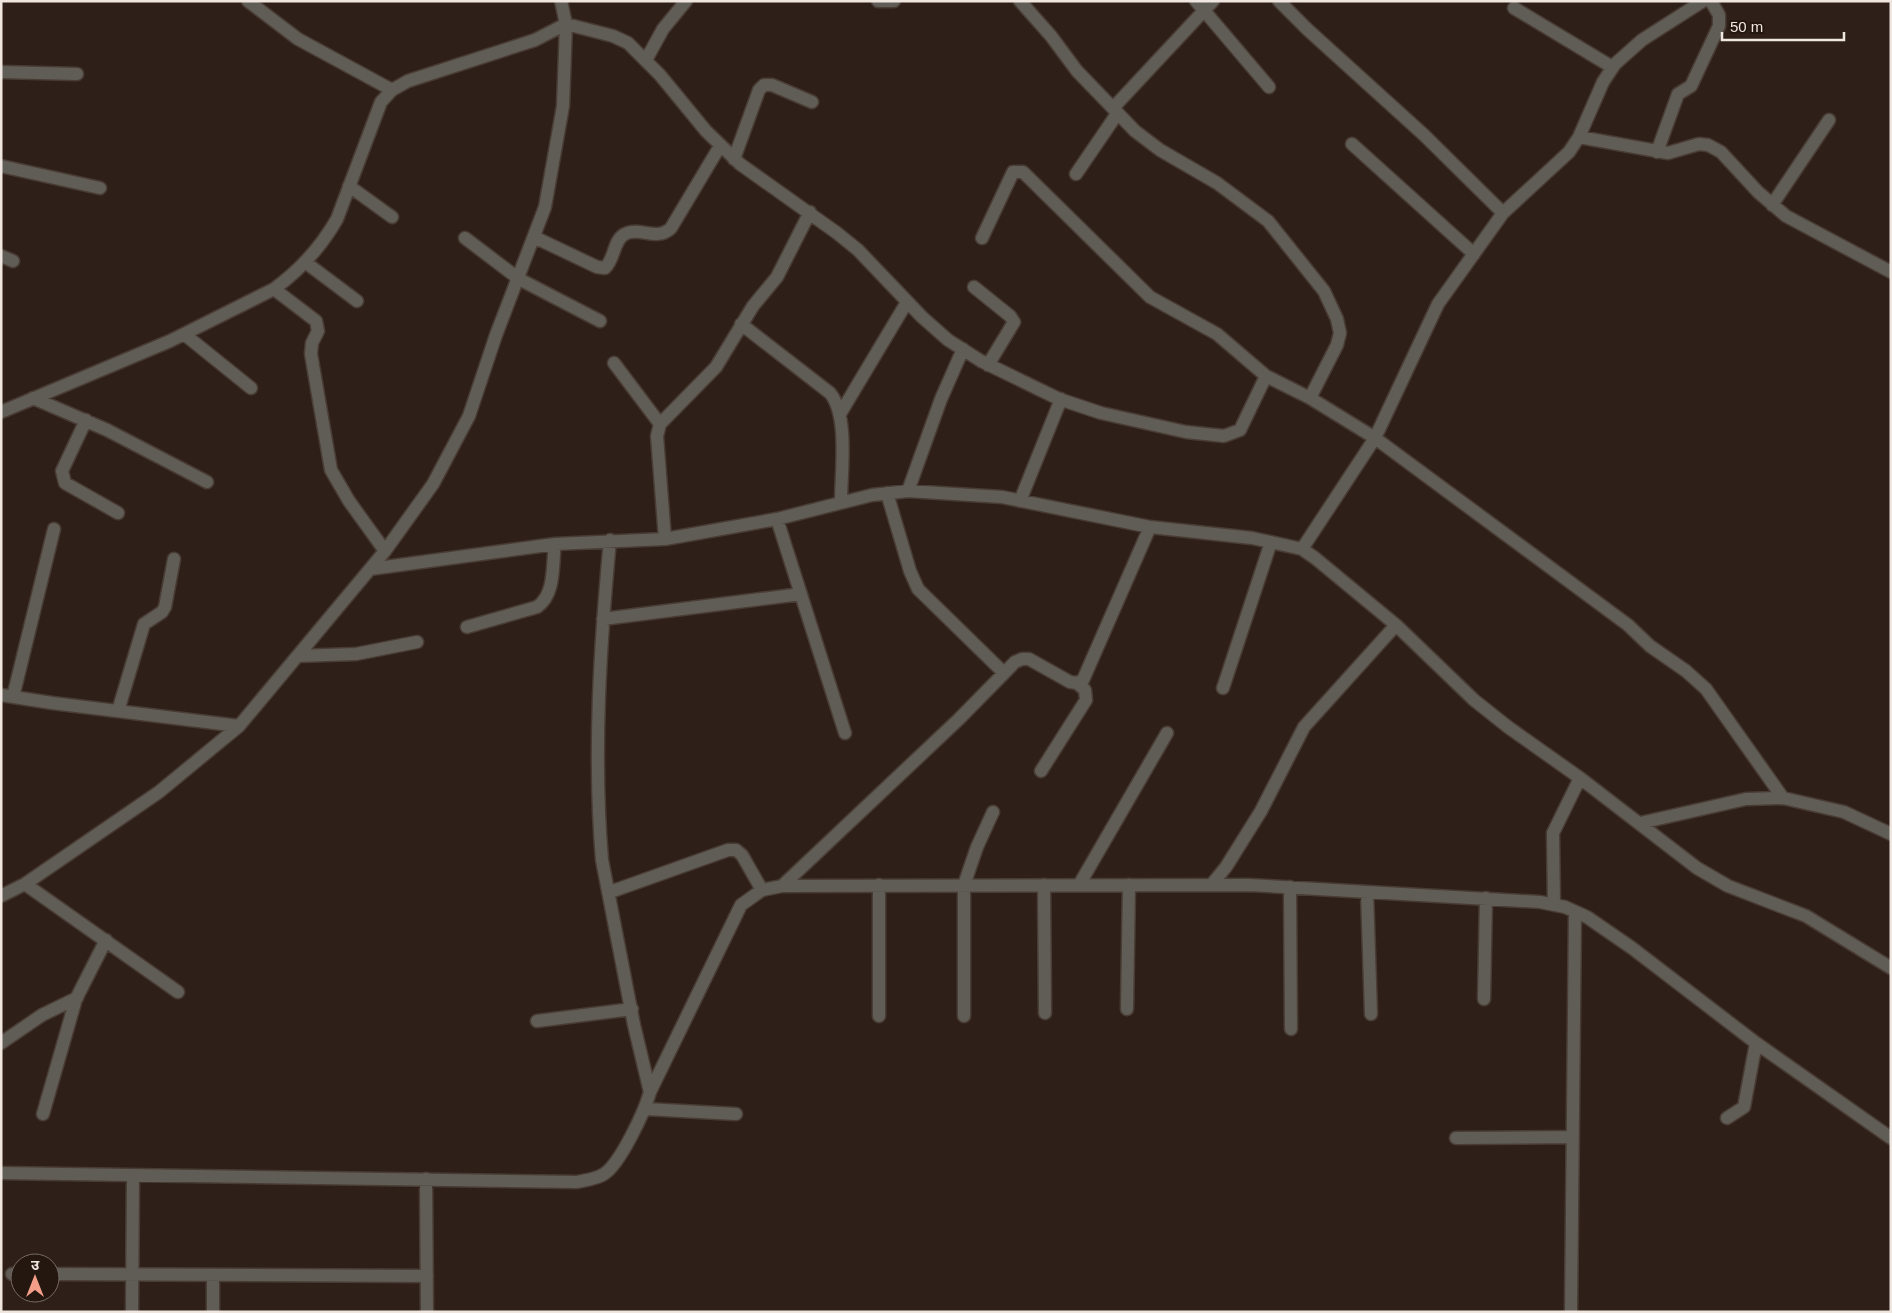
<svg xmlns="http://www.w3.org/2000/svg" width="1892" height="1313" viewBox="0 0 1892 1313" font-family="Arial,'Noto Sans Devanagari',sans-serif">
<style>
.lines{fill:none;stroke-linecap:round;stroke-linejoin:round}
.minor-casing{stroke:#493c34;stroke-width:15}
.minor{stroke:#605d56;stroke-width:12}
</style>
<rect width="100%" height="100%" fill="#2e2018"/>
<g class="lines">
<defs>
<path id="minor" d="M248,1L298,39L392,90
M878,1H894
M1020,1L1051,36L1077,71L1135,131L1160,150L1217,183L1268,221L1324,291L1337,319L1340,333L1337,345L1310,398
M1196,1L1269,87
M1279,1L1307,29L1424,135L1503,213
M1514,8L1612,67
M646,60L663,29L686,1
M1,72L77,74
M1113,108L1213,1
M1579,137L1668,153L1699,144L1708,145L1721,152L1758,192L1786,216L1891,272
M1352,144L1474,254
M1657,152L1678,94L1691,86L1719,26V15L1711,1
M734,159L759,90L764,85H772L812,102
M1,166L100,188
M1076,174L1117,114
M349,186L392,217
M1772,205L1829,120
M534,237L597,267L605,268C615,259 613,240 625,234C640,226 657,242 671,228L720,146
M465,238L519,279L600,321
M982,238L1013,172H1023L1150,297L1217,334L1266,376L1310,398L1375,438L1628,625L1650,646L1686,671L1706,689L1783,798
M1,256L13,261
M305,262L357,301
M974,287L1010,316L1014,322L988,365
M274,289L316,321L318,331L312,343L311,354L331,470L349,501L385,551
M741,324L830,393C849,416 841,472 841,502
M184,334L251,388
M614,363L660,424
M33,398L107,430L207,482
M1,412L170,341L274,289C300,270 321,247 337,219L381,102L392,90L408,81L535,40L566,24L613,36L628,43L660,75L706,131L740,164L837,233L858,250L922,317L948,340L981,361L1059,399L1101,413L1186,432L1224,436L1240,430L1266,376
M840,414L907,302
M86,420L62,471L65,483L118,513
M908,491L941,399L963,349
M887,493L910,571L918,589L1004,673
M1020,501L1061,399
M777,519L845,733
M665,539L657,436L660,424L716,367L753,306L777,277L810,212
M610,540C600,646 593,754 602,860L634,1025L650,1092
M1302,549L1375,438L1438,304L1503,213L1569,152L1579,137L1603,82L1615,64L1642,40L1703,1
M370,569L555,544L665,539L777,519L872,495L908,491L1002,497L1150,527L1252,538L1302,549L1315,558L1396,625L1474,700L1508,727L1580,778L1697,868L1728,886L1806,916L1891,968
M603,619L801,594
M467,627L537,607C556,594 552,564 555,544
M297,656L356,654L417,642
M1223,688L1271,542
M1,695L52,703L239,726
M13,697L54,529
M118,711L144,624L162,612L165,607L174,559
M1041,771L1086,700L1085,690L1077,683
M1640,823L1746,799L1783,798L1844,812L1891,834
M25,884L178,992
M1212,884L1226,867L1261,811L1304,727L1396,625
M879,885V1016
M1044,885L1045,1013
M1079,885L1167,733
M782,886L959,719L1015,662L1022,659H1029L1070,682L1077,683L1083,680L1150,527
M1290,887L1291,1029
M610,892L728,850H736L742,855L762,890
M1367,892L1371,1014
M1,896L25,884L159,792L239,726L385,551L433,484L469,416L496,335L545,207L563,106L566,24L561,1
M1554,905L1553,833L1580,778
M1484,999L1486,898
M1127,1009L1129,885
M964,1016V885L977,847L993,812
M537,1021L632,1009
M1,1043L42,1015L77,998
M646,1109L736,1114
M43,1114L76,999L106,940
M1727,1118L1744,1107L1756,1043
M1456,1138L1572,1137
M1,1173L577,1182C586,1180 597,1179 604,1174C620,1164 645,1111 650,1092L741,905L762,890L782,886L1249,885L1540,902L1565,907L1587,917L1632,948L1756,1043L1891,1138
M426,1179L427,1312
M12,1274H20
M50,1274L427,1276
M213,1275V1312
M132,1312L133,1176
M1571,1312L1575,912"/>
</defs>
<use href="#minor" class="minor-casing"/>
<use href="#minor" class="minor"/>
</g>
<rect width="1892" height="1313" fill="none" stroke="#f0e6e0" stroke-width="5"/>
<g transform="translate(35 1278)"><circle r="24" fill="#24170f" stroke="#766a63"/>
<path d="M0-4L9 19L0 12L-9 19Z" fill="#f49e89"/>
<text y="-8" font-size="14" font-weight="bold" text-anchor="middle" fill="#f0e6e0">उ</text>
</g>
<path d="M1722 32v8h122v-8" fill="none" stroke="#f0e6e0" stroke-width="2.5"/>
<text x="1730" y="32" font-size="15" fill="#f0e6e0" stroke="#24170f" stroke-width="4" paint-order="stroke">50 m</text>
</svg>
